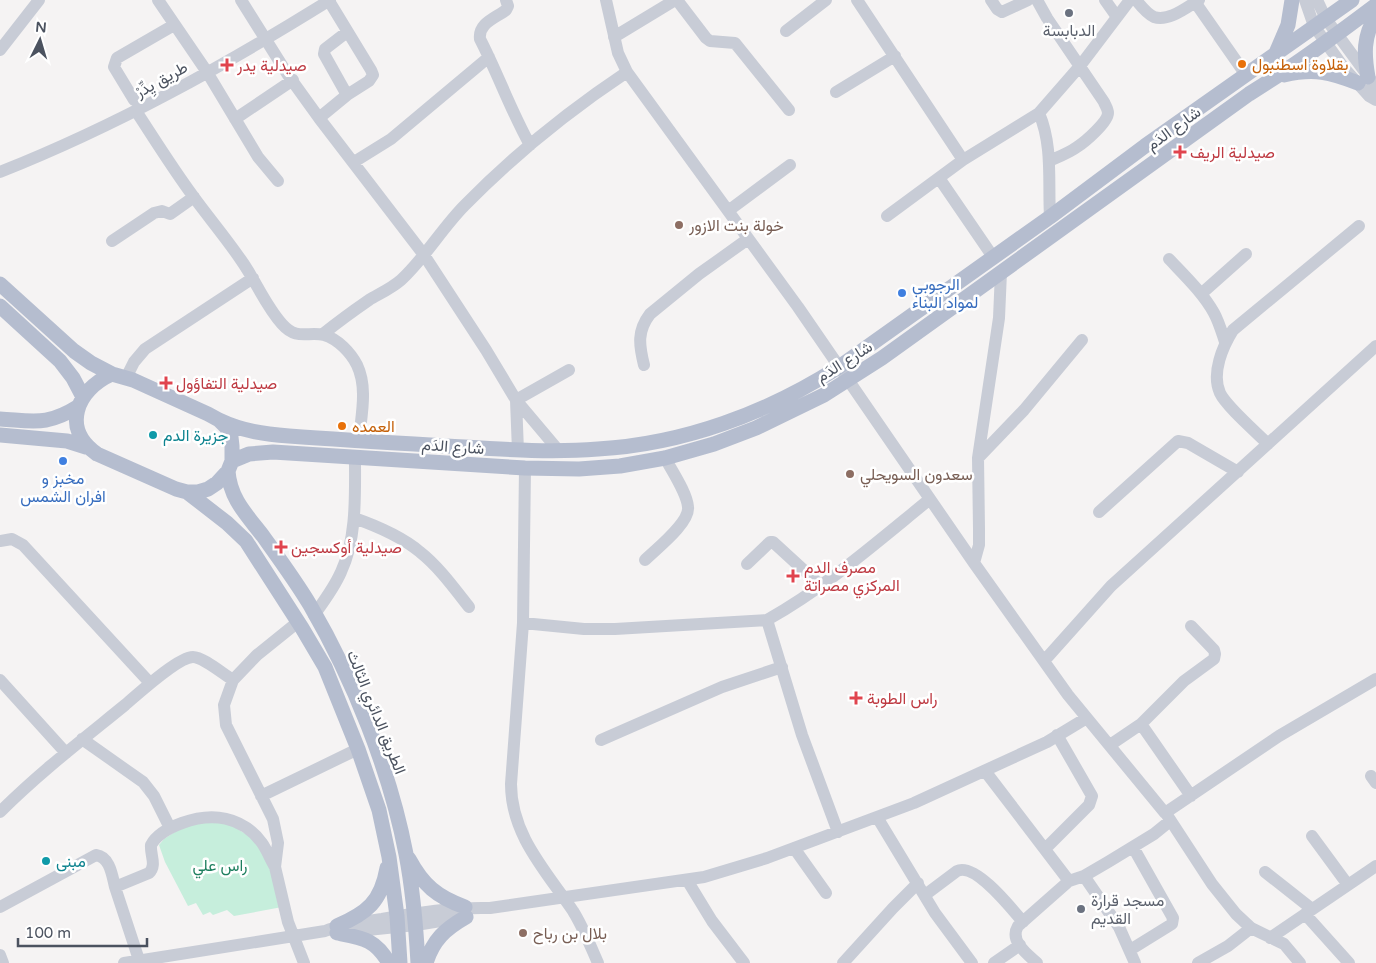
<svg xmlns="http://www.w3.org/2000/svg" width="1376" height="963" viewBox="0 0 1376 963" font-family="'Varela Round',Vazirmatn,sans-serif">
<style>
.green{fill:#c6eedc}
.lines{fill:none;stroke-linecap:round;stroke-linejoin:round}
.minor{stroke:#c8ccd6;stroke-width:12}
.major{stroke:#b5bdcf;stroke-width:15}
.worship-dot{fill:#6b7280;stroke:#fff;stroke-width:2}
.food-dot{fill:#e8710a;stroke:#fff;stroke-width:2}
.health-dot{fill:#e0444e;stroke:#fff;stroke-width:2}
.education-dot{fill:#8d6e63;stroke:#fff;stroke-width:2}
.shop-dot{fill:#3f7fe0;stroke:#fff;stroke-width:2}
.culture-dot{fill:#0f9aa8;stroke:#fff;stroke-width:2}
.labels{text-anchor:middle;stroke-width:5;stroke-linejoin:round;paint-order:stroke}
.worship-label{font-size:16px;fill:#5b616d;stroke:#fff}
.food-label{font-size:16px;fill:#c56008;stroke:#fff;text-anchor:start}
.health-label{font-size:16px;fill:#be3a42;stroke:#fff;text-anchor:start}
.street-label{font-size:16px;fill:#4b525f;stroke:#fff}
.education-label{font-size:16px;fill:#785e54;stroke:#fff;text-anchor:start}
.shop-label{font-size:16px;fill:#366cbe;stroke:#fff;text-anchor:start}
.culture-label{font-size:16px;fill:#0d838f;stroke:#fff;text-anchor:start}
.park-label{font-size:16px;fill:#1e7f5f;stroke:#fff}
</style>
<rect width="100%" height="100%" fill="#f5f3f3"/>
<path class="green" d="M221,819L262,844L282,907L234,916L227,910L213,915L210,912L203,915L196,903L188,906L165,862L159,845L164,839L187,824Z"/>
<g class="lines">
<path class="minor" d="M158,0L207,72L258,157L278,181
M241,0L288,75L319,118L424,255L486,350L516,400L559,451
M506,0L508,6L506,10C496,18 478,23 480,39C498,74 511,111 530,145
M606,0L618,53L627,72L798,307L974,563L1068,695L1165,813L1279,736L1376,679
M677,0L706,38L710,41L735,43L789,110
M857,0L963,160
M991,0L997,9L1002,12L1028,0
M1037,0L1047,18L1104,102C1105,105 1108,109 1108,113C1108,122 1085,142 1077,147C1069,153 1058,157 1049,161
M1105,0L1117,17
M1136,0C1140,5 1147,14 1154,17C1169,22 1187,7 1199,0
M1305,0L1314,26L1344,68L1369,96L1376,100
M1317,0L1326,19L1376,87
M1195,2L1246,75
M786,31L826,0
M614,37L675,0
M0,50L39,0
M836,92L895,56
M347,95L324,54L325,49L347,32
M134,100L114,67L117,58L174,25
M136,111C155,140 173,169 193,196C209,218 226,238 241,260C256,281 265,305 282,324C297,341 308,331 324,335C338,339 351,353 357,365C368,388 361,416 359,440
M1039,113C1053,146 1048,181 1050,217
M319,118L347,95L369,81L373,75L371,70L329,1
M235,119L293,80
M354,162L391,139L489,57
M0,172C116,126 224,66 330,0
M939,178L993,257
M728,211L790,165
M887,216L963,160L1039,113L1080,66L1130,0
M112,241L154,213L162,211L170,214L194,197
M1169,259C1185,276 1203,293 1214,313C1219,322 1222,333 1225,342
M1201,294L1246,254
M323,334C338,322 353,311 369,300C379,294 392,288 401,280C425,258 442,228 465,205C513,156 570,110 627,72
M644,365C639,345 637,331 650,314L699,274L748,239
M126,378L134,362L145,349L253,278
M516,400L569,370
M516,400L518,451
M1268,444C1256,432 1226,406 1220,393C1211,373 1223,346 1233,330L1359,226
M978,458L1024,410L1082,340
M525,468L523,623L511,784C511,835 546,871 573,911C583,927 590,945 598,963
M1099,512L1178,441L1188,443L1238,472
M354,518C377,526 401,536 420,552C439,567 454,588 469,607
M0,541L12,539L23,545L150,683
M645,560C656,549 690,523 688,507C687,493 672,471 665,458
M974,563L979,545V529L978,458L999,318L1001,272
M747,564L770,542H773L821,586
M314,615C324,601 334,588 341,572C357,538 355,494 355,458
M767,620L802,735L838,832
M523,623L584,629H615L767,620C826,587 877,542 930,499
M1044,661L1111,586L1376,346
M0,680L66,753
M233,680L224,705L226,725L273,819L278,843L275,867L288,922L304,963
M1141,724L1191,796
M82,739L143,782L154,796L170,828
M601,740L722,687L782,667
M1110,745L1141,724L1184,681L1214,659L1215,654L1214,650L1191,626
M985,771L1069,881
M1371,776L1376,783
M261,796L358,749
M0,812C39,773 82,740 125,705C138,694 178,657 193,657C203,657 223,674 233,680L257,655L298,622
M1167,815L1212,884L1236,914L1251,928L1284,944L1300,963
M877,817L935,913L972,963
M1312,836L1348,885
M794,848L826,893
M1045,849L1089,805L1092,796L1057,735
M1265,872L1312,909
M1084,876L1119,927L1135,963
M687,880L712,921L744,963
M925,895L957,871C975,862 1012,909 1023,922
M0,907L96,855C110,857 112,875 115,887
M1305,914L1349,963
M348,932L416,925L465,917
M1270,938L1376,866
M1130,950L1172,924L1173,918L1133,847
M0,955L3,963
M139,960L115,887L149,873C157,865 150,855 151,845C157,834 171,827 182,823C212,812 242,816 262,843C267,850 270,859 275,867
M124,963L325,931C343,924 362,922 382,919C418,912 454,907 490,908L704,877L767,858L914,803L1047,742L1085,719
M843,963L893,908L918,883
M994,963L1020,945
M1037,963C1027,954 1009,941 1018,926L1069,881L1084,876L1108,862L1154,834L1170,821
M1198,963L1228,946L1251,928"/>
<path class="major" d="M1276,53L1288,25L1292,0
M1284,75C1314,68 1330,72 1358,83
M1368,77C1364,55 1363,36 1376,16
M0,284L74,351L91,363L112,374L133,380L208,414L219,420L226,427L231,437L232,446V461L228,471L217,483L208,489L198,492H187L176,489L97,454C61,429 76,390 112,374
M0,306L60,361L73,378L83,397
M0,419C35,421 47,426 79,406
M219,420C242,431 264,434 289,436C342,440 395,443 447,446C498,449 548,453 598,449C684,444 767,413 839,367L1050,217L1145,146L1352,0
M0,435L67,441L86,447
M232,461L249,454L273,452L525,468L579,469L620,466L665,458L714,444L756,428L824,395L882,358L1249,94C1293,67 1335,36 1376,5
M228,471C230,499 247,515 263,536C278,557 297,583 310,605C353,679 390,770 406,854C413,890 416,927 418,963
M187,492L227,523L246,541L302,628L325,667L358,749L379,810L389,857L397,916L400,963
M409,859C423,885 437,897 465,907
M337,926C367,913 381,902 387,868
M337,933C363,938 375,939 389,963
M426,963C433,940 445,929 466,917"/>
</g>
<g class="worship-dot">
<circle cx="1069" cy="13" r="5"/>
<circle cx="1081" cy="909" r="5"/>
</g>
<g class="food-dot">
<circle cx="1242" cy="64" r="5"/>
<circle cx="342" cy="426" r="5"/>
</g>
<g class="health-dot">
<path d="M224.5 57.5h5v5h5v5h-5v5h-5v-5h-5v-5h5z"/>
<path d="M1177.5 144.5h5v5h5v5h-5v5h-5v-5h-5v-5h5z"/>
<path d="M163.5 375.5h5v5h5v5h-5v5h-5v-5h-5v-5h5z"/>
<path d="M278.5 539.5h5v5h5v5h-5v5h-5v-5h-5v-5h5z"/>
<path d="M790.5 568.5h5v5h5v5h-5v5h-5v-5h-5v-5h5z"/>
<path d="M853.5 690.5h5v5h5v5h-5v5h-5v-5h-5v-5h5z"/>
</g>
<g class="education-dot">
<circle cx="679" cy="225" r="5"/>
<circle cx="850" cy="474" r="5"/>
<circle cx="523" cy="933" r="5"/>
</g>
<g class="shop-dot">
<circle cx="902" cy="293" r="5"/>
<circle cx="63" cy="461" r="5"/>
</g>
<g class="culture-dot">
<circle cx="153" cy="435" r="5"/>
<circle cx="46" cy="861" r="5"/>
</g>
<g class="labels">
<g class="worship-label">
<text x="1069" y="36">الدبابسة</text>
<text x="1091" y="906" text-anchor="start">مسجد قرارة<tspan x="1091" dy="18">القديم</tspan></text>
</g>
<g class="food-label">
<text x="1252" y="70">بقلاوة اسطنبول</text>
<text x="352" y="432">العمده</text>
</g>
<g class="health-label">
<text x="237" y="71">صيدلية يدر</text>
<text x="1190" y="158">صيدلية الريف</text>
<text x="176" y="389">صيدلية التفاؤول</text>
<text x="291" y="553">صيدلية أوكسجين</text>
<text x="804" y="573">مصرف الدم<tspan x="804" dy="18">المركزي مصراتة</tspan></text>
<text x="867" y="704">راس الطوبة</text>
</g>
<g class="street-label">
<text transform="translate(161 79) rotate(-29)" y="6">طريق يِدِّرْ</text>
<text transform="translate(1173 128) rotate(-36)" y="6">شارع الدَم</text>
<text transform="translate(844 361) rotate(-32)" y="6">شارع الدَم</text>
<text transform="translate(453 446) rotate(4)" y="6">شارع الدَم</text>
<text transform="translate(377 712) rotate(68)" y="6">الطريق الدائري الثالث</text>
</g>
<g class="education-label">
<text x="689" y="231">خولة بنت الازور</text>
<text x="860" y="480">سعدون السويحلي</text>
<text x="533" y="939">بلال بن رباح</text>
</g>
<g class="shop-label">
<text x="912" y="290">الرجوبي<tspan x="912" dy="18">لمواد البناء</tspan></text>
<text x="63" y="484" text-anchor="middle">مخبز و<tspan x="63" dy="18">افران الشمس</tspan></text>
</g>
<g class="culture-label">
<text x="163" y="441">جزيرة الدم</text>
<text x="56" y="867">مبنى</text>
</g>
<g class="park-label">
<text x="220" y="871">راس علي</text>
</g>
</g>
<g transform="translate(40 40) rotate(5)" stroke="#ffffff" stroke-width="4" paint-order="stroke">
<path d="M0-4L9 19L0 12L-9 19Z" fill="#4b525f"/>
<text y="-8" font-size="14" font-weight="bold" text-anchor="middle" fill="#4b525f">N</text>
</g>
<path d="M18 938v8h129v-8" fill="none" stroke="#4b525f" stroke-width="2.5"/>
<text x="25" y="938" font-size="15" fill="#4b525f" stroke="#ffffff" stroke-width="4" paint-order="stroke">100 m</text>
</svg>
